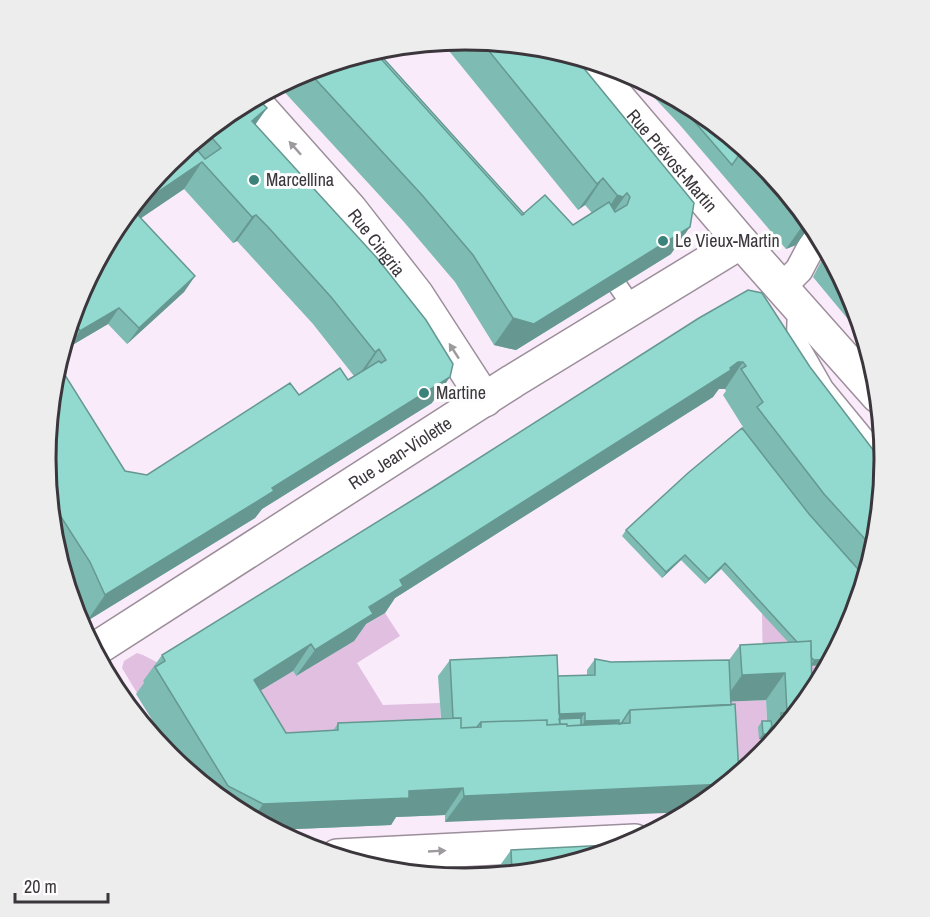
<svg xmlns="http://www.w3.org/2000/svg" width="930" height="917" viewBox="0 0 930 917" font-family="'Archivo Narrow',sans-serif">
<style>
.green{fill:#e0bfe0}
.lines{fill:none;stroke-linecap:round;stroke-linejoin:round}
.service-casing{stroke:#9c8f9b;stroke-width:21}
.pedestrian-casing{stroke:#9c8f9b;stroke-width:30}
.minor-casing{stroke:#9c8f9b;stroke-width:36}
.service{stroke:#fff;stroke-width:18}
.pedestrian{stroke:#fff;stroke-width:27}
.minor{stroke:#fff;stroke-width:33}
.wall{fill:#7ebbb2;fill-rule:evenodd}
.shaded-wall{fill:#669891}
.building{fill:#92d9cf;stroke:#669891;stroke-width:1.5}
.oneway{fill:#9d9a9d}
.poi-dot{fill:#3b827a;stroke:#fdfdfd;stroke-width:2}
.labels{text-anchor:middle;stroke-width:6;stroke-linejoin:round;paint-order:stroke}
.street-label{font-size:18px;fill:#3b363b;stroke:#fdfdfd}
.poi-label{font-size:18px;fill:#3b363b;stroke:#fdfdfd;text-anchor:start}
.rim{fill:none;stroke:#3b363b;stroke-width:3}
</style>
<rect width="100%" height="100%" fill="#f9ebf9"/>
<path class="green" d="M385,613L400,636L357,663L383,705L440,703L442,744L319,750L235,706L293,671L296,676L354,641L350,634Z
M762,613L810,666L828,665L814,692L794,715L763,670Z
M137,653L143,655L166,667L143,681L147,688L137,693L122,668L124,661Z
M766,700L767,726L759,739H763V753L736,776L723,702Z"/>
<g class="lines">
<defs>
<path id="service" d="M618,286L633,308
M797,305L796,339L824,388L884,461"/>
<path id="pedestrian" d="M782,287L799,270L818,234"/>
<g id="minor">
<path id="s1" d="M585,59L741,242L878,396"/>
<path id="s2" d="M252,99L350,209L417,295L485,400"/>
<path id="s3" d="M94,650L513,381L741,242"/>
<path d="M337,856L635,841"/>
</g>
</defs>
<use href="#service" class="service-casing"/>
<use href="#pedestrian" class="pedestrian-casing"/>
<use href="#minor" class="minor-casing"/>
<use href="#service" class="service"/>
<use href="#pedestrian" class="pedestrian"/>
<use href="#minor" class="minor"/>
</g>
<path class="wall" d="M465,39L547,47L671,254L516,350L494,345L455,282L404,222L278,85L305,71L375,49L524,214L573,225L592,213L585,205L578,210L441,41Z
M632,74L698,110L762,162L812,223L796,245L786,249L679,124Z
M267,108L255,124L432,403L262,509L255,518L87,621L71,589L65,579L54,540L46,458L147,475L299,395L348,380L354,376L313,324L249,254L237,241L233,243L184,189L141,218L195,276L184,292L127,344L108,324L69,347L65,340L78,298L116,225L169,162L232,110Z
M827,250L853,298L859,320L847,318L813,277Z
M699,318L810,367L874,451L876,541L852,619L811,666L812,692H813L763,753V739H759L758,727L762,721H767L766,700L731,701L445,822V815L396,817L391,825L273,830L232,807L180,765L136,694L144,683L143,681L162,655L432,488ZM718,389H725L726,391L723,395L743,427L626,530L622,536L662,578L681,560L705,584L721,569L788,642L740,645L729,660L611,662L595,659L587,670V675L558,676L450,660L438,676L441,718L338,723L333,731L286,733L260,691L293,671L296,676L354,641L366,624L385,613L395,598L713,397Z
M511,850L546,870L493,875Z"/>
<path class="shaded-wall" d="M267,108L248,135L252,121Z
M202,162L184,189L125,229L116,225L121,220L139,209L143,202Z
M603,178L585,205L578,210L597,184Z
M627,193L608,220L599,222L617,195Z
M256,215L237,241L233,243L252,217Z
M810,220L812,223L796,245L786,249L805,222Z
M690,227L671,254L516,350L494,345L513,318Z
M195,276L184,292L127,344L139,328Z
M855,307L859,320L847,318Z
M119,308L108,324L69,347L80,331Z
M379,349L361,376L356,379L375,352Z
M738,362H743L725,389H719L713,397L395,598L385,613L366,624L354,641L296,676L315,650L369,607L400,580Z
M450,377L432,403L262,509L255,518L87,621L105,595L272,488Z
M685,555L681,560L662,578L666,572Z
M725,563L721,569L705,584L709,579Z
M311,644L293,671L235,706L254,680Z
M831,659L828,665L810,666L814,660Z
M785,673L766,700L723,702L742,675Z
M585,713L577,724L552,720L555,714Z
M619,720L611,731L581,727L585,721Z
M763,734H767L763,739H759Z
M726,784L698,807L690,812L445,822L464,796Z
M463,788L445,815L396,817L391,825L273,830L253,819L263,804L409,791Z"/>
<path class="building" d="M480,40L547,47L573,55L694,203L690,227L534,324L513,318L473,255L422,195L307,70L373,50L522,215L545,195L573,225L609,202L615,212L627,205L630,197L627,193L623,197L617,195L603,178L597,184Z
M375,49L524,214L522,215L373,50Z
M256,97L267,108L252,121L377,258L426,320L453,364L450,377L272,488L274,491L105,595L90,562L49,498L46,458L54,376L56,370L60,367L125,471L147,475L290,383L299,395L340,368L348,380L379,361L381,363L386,360L379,349L375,352L331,297L268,227L256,215L252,217L202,162L143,202L140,197L169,162L191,143L205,159L221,148L206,131L232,110Z
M692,106L698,110L744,148L732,165L687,113Z
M744,148L762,162L810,220L805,222L743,150Z
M135,203L139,209L121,220Z
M136,213L195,276L139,328L119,308L80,331L72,317L78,298L116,225Z
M748,290L762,293L810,367L874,451L884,462L876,541L874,549L824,494L757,407L763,402L741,369L746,366L743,362H738L730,368L731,370L400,580L403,586L369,607L373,614L315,650L311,644L254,680L286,733L338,730V723L461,718V728L481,727V722L547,720V725L567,724V726L630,723V710L735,704L739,774L726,784L464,796L463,788L409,791V798L263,804L228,786L155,667L165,661L162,655L432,488L699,318Z
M742,428L809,514L865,577L852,619L831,659L814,660L811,657V641L797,642L725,563L709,579L685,555L666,572L626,530L688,473Z
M811,641L812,693L782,731L781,713H787L785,673L742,675L740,645Z
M557,655L560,724L547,725V720L481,722L477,727L461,728V718H453L450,660Z
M595,659L611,662L729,660L731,705L630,710L621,724H619V720L585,721V713L559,714L558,676L595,675Z
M581,718V725L567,726V724H560L559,719Z
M762,721H771L772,726L767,734H763Z
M629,844L546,870L512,873L511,850Z
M342,857H359L365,859L368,865Z"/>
<defs><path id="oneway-solid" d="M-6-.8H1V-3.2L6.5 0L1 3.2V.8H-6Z" transform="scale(1.5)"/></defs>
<g class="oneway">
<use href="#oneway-solid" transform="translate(295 148) rotate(-132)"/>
<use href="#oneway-solid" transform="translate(454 351) rotate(-123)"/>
<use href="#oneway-solid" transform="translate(437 851) rotate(-3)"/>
</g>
<g class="poi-dot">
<circle cx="254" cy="180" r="6"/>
<circle cx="663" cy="241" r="6"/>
<circle cx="424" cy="393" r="6"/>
</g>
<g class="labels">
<g class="street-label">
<text dy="6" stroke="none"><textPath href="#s1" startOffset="134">Rue Prévost-Martin</textPath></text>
<text dy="6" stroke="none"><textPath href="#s2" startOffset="190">Rue Cingria</textPath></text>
<text dy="6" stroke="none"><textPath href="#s3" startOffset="364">Rue Jean-Violette</textPath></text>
</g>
<g class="poi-label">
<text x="266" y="186">Marcellina</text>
<text x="675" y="247">Le Vieux-Martin</text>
<text x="436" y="399">Martine</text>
</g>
</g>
<path d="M0 0H930V917H0ZM56 459a409 409 0 1 1 818 0a409 409 0 1 1-818 0Z" fill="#ededed" fill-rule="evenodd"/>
<path class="rim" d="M56 459a409 409 0 1 1 818 0a409 409 0 1 1-818 0Z"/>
<path d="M15 893v9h93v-9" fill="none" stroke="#3b363b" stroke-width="3"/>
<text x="24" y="893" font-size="18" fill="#3b363b" stroke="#fdfdfd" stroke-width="4.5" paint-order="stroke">20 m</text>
</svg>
